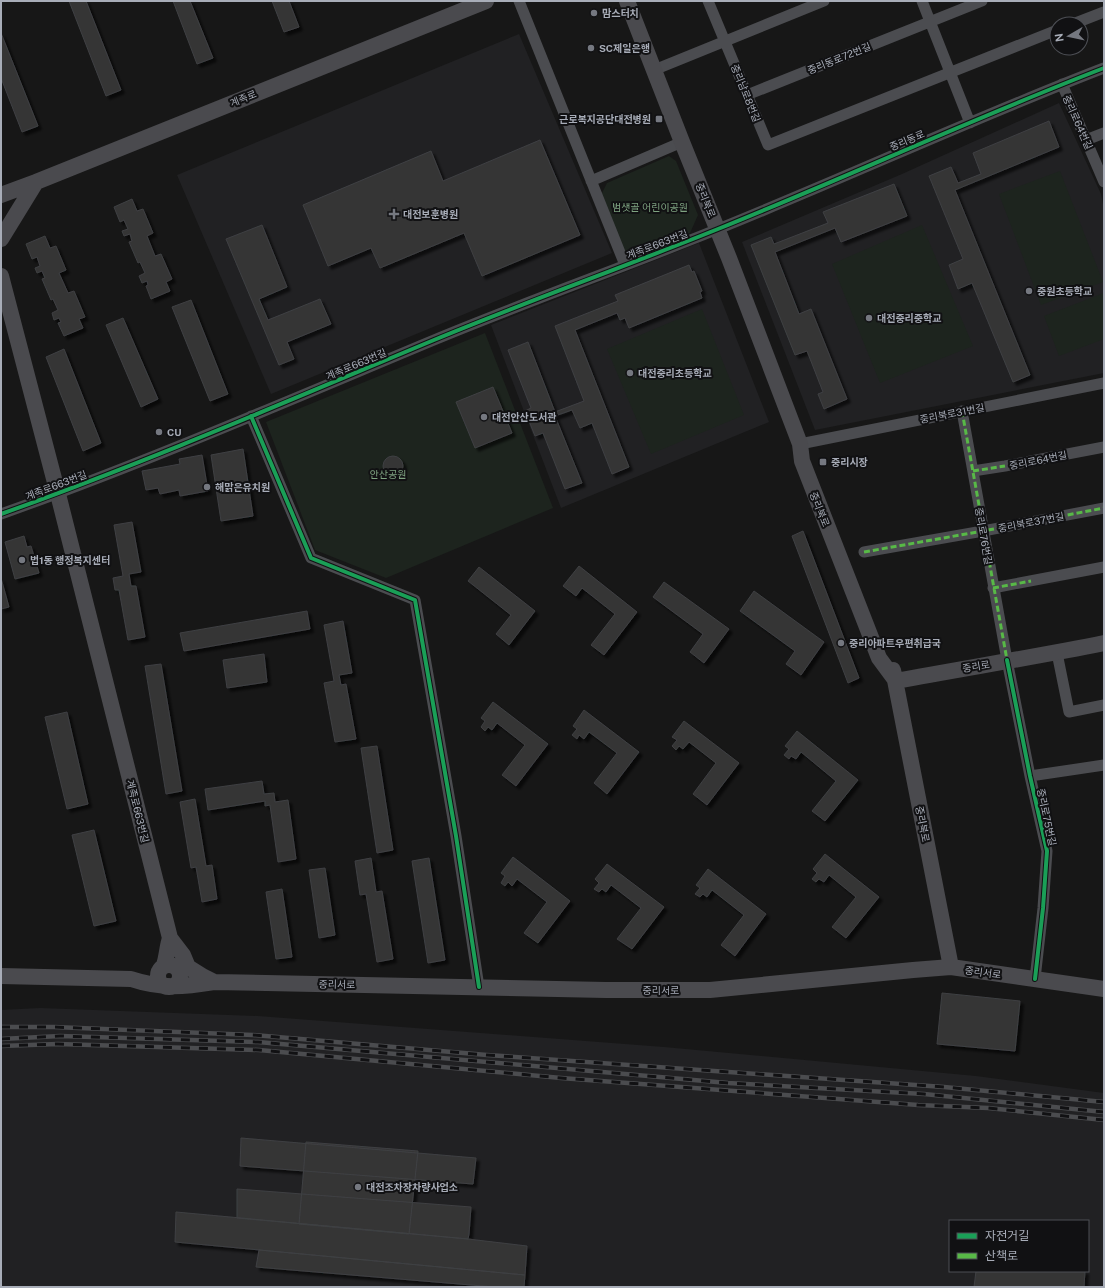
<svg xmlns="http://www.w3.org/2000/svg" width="1105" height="1288" viewBox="0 0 1105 1288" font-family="'Public Sans','Noto Sans KR',sans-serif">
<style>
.built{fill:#212123;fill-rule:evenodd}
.green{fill:#1d241e}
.building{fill:#353536;stroke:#3f4043;filter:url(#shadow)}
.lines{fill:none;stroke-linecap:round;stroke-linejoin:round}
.street{stroke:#4b4c50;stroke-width:11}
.secondary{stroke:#4a4a4e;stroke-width:16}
.rail-casing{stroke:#4b4c4f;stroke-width:4.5}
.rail{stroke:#111113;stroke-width:3;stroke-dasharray:9;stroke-linecap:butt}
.quiet{stroke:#58b947;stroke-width:3;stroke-dasharray:6 3;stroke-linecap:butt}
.cycleway-casing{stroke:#111113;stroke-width:6}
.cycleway{stroke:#1a9f57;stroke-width:4}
.poi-dot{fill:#757880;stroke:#111113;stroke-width:1.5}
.labels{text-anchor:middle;stroke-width:4;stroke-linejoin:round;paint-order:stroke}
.poi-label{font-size:10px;font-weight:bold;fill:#a8adb8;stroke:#111113;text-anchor:start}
.street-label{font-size:10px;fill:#a8adb8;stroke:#111113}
.park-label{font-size:10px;fill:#7fa381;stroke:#111113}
</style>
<defs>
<filter id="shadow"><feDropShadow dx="3.5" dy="3.5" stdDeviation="1" flood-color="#0009"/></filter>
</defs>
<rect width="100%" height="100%" fill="#171717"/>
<path class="built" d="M519,34L612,253L271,394L177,175Z
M1059,103L1101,194L1104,209V373L815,430L742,242L902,174Z
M699,243L769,422L561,508L491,325Z
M40,1008L258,1016L664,1047L976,1076L1104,1093V1287H1V1010ZM950,1221H1088V1271H950Z"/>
<path class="green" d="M669,156L676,161L698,215L690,233L627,259L601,195L607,183Z
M1060,171L1103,282L1041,305L999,194Z
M922,225L973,346L880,383L832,264Z
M1104,293V339L1059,356L1044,316Z
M702,309L744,415L651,454L607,349Z
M485,333L553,508L386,578L315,550L266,422Z"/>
<path class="building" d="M69,1H86L121,90L106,96Z
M173,1H190L213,58L197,64Z
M272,1H289L299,27L284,32Z
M1,33L38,126L22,132L1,78Z
M1049,121L1059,147L955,190L1030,375L1013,382L972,283L958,289L949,265L963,259L929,176L951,167L958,183L981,174L973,153Z
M540,140L580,235L482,276L464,233L380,268L371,248L328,266L303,205L431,151L443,181Z
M894,184L907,216L841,242L835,228L775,252L799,314L811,309L847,399L824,409L818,394L823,392L807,351L795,355L751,245L771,237L774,244L828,223L823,212Z
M132,199L137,211L143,209L153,233L147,236L155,256L161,254L172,279L166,282L170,291L151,299L146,286L148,285L147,281L142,283L139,276L145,273L140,262L138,263L129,242L132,241L130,234L124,236L122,231L128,229L124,220L120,222L114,207Z
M262,225L287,287L259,299L268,320L320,299L331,324L287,342L294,359L279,365L226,239Z
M45,236L50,248L56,246L66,270L59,273L68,293L74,291L85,317L79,319L83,328L64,336L58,323L61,322L59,318L54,320L52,313L58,310L53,299L51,300L42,279L45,278L42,271L37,273L35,268L40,266L37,257L32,259L26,244Z
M689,265L692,272L694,271L702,291L700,292L702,298L629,328L625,318L620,320L617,313L575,330L629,467L612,474L592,423L580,428L572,410L555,416L582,483L565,489L543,433L535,436L525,411L531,408L508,350L528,342L555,412L584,401L555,326L618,301L615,295Z
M191,300L228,394L210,401L172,307Z
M123,318L158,399L141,407L106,325Z
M64,349L101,443L83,451L46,357Z
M493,387L512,433L475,448L456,402Z
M243,449L253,516L221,521L211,455Z
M202,455L208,491L180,496L179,490L160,494L158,488L146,490L142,471L180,464L179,459Z
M383 466a10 10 0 1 1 20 0a10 10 0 1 1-20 0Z
M132,522L141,572L129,574L131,586H136L145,637L128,640L119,590H115L113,578L123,576L114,525Z
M803,531L859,678L848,683L792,536Z
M24,536L27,547L31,546L39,573L15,579L5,542Z
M579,566L637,612L604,655L591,645L615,614L582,588L576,596L563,586Z
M479,567L535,611L509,645L496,634L511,615L468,581Z
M1,578L9,607L1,609Z
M664,582L729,629L704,663L690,652L703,634L653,597Z
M754,591L824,642L801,675L786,664L795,651L740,611Z
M307,611L310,629L184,651L180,633Z
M343,621L352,673L339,675L341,685L346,684L356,739L335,742L324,683L334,681L324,625Z
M264,654L267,682L227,688L223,660Z
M161,664L182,791L166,794L145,666Z
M493,702L548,744L516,786L502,775L525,745L497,723L492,730L488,727L485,731L481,727L485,721L481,718Z
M584,710L639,752L607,794L594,783L617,753L589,732L584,739L579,735L577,739L572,735L577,729L573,726Z
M67,712L88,804L67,809L45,717Z
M684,721L739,763L707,805L693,794L716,763L689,742L683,749L679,746L676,750L672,746L677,740L672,737Z
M797,731L858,780L825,821L812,811L836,781L801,752L796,759L791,756L789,759L784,755L789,749L785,746Z
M377,746L393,850L377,853L361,748Z
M262,781L264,794L274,793L275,802L288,800L296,859L278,862L270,805L265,806V801L208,810L205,789Z
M195,799L206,866L212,865L217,899L202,902L196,867L191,868L180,802Z
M94,830L116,921L94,926L72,835Z
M825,854L879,897L846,938L832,927L856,897L829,875L824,882L819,879L816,882L812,879L817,873L813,869Z
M513,857L570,901L538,943L524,933L547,902L517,879L512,886L508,882L505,886L501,883L505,876L501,873Z
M371,858L376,892L382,891L393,959L377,962L366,894L360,895L355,861Z
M429,858L445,960L428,963L412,861Z
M607,864L664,907L632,949L617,939L641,908L611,885L606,892L602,889L599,892L594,889L599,883L595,879Z
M325,868L335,935L319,938L309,870Z
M708,869L766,914L735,956L721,945L744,915L712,890L707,897L703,894L700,897L695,894L700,888L696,885Z
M282,889L292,957L276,959L266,892Z
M942,993L1020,1001L1015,1051L937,1044Z
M241,1138L476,1158L473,1184L240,1166Z
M306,1142L418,1151L409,1234L299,1224Z
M237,1189L471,1207L469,1234L468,1239L237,1218Z
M176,1212L468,1239L527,1246L525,1275L175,1242Z
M259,1250L525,1275L524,1287H495L256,1267Z
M976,1271H1085L1084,1287H974Z"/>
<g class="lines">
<path class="street" d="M519,1L625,265
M708,1L768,145L1057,30
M922,1L970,123
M1073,24L1104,12
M654,70L824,1
M1062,84L1104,182
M747,95L982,1
M1086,140L1104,133
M591,181L682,142
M962,411L1007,660L1030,776L1047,851L1043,908L1035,979
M251,416L311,558L415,600L456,836L479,987
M800,444L1104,383
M973,471L1005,466L1104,447
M1,514C147,462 290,400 434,340C528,301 624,267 718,229C847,177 974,118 1104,68
M864,552L983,531L1104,508
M993,588L1104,567
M1057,653L1069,712L1104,705
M1030,776L1104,765"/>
<path class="secondary" d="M627,1L682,142L729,258L800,444L802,461L879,658L896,681
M1,195L36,182L486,1
M1,239L36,182
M1,276L58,494L170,938C167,947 167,956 164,965
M893,670L951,967
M896,681C965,668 1035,657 1104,643
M170,938L183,955L188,967L204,977L214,982
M158 976a11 11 0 1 1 22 0a11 11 0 1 1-22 0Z
M1,976L131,979C161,989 184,987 214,982L606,990H710L913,970L951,967L1104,989"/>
<defs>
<path id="rail" d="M1,1027H54L253,1035L487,1055L944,1087L1104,1102
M1,1039L60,1036L258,1042L728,1083L924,1094L1104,1112
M1,1046L58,1044L259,1050L561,1078L918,1105L988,1108L1104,1120"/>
</defs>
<use href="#rail" class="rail-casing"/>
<use href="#rail" class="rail"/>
<path class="quiet" d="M962,411L1007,660
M973,471L1005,466
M864,552L983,531L1104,508
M993,588L1031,581"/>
<defs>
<path id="cycleway" d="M251,416L311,558L415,600L456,836L479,987
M1,514C147,462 290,400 434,340C528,301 624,267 718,229C847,177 974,118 1104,68
M1007,660L1030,776L1047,851L1043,908L1035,979"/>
</defs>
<use href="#cycleway" class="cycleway-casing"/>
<use href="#cycleway" class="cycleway"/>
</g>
<g class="poi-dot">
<circle cx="594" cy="13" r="4"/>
<circle cx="591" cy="48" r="4"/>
<rect x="655" y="115" width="8" height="8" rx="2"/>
<path d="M392 208h4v4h4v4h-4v4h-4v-4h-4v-4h4z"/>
<circle cx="1029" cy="291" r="4"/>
<circle cx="869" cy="318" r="4"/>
<circle cx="630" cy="373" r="4"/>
<circle cx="484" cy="417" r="4"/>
<circle cx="159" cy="432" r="4"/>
<rect x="819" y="458" width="8" height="8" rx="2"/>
<circle cx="207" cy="487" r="4"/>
<circle cx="22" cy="560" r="4"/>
<circle cx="841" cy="643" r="4"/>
<circle cx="358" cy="1187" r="4"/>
</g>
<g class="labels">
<g class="poi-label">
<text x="602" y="17">맘스터치</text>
<text x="599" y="52">SC제일은행</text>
<text x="651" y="123" text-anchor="end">근로복지공단대전병원</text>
<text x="403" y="218">대전보훈병원</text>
<text x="1037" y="295">중원초등학교</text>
<text x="877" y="322">대전중리중학교</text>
<text x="638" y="377">대전중리초등학교</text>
<text x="492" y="421">대전안산도서관</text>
<text x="167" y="436">CU</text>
<text x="831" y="466">중리시장</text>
<text x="215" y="491">해맑은유치원</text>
<text x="30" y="564">법1동 행정복지센터</text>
<text x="849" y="647">중리아파트우편취급국</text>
<text x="366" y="1191">대전조차장차량사업소</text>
</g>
<g class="street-label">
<text transform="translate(839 58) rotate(-22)" y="4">중리동로72번길</text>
<text transform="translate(746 93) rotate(68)" y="4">중리남로8번길</text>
<text transform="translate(243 98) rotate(-22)" y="4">계족로</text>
<text transform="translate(1078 122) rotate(66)" y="4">중리로64번길</text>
<text transform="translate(907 140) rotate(-23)" y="4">중리동로</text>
<text transform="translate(706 200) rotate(68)" y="4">중리북로</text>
<text transform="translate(657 244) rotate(-21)" y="4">계족로663번길</text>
<text transform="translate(356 364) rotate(-23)" y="4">계족로663번길</text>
<text transform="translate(952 413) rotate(-11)" y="4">중리북로31번길</text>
<text transform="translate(1038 460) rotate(-11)" y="4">중리로64번길</text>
<text transform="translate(56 485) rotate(-21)" y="4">계족로663번길</text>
<text transform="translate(820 509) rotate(68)" y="4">중리북로</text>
<text transform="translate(1031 522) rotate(-11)" y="4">중리북로37번길</text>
<text transform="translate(984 536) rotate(80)" y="4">중리로76번길</text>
<text transform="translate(976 666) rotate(-10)" y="4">중리로</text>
<text transform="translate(138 811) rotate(76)" y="4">계족로663번길</text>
<text transform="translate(1047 817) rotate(78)" y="4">중리로75번길</text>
<text transform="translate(923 824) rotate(79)" y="4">중리북로</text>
<text transform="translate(983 972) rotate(8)" y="4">중리서로</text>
<text transform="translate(337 984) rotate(1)" y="4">중리서로</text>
<text x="661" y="994">중리서로</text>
</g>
<g class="park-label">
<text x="650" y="211">범샛골 어린이공원</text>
<text x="388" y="478">안산공원</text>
</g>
</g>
<rect width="1105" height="1288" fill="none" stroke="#a8adb8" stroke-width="4"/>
<rect x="949" y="1220" width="140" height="52" fill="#111113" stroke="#4d4f55"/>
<rect x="957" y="1233" width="20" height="6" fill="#1a9f57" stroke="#4d4f55"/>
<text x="985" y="1240" font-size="12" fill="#a8adb8">자전거길</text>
<rect x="957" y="1253" width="20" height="6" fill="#58b947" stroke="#4d4f55"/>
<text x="985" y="1260" font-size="12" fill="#a8adb8">산책로</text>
<g transform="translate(1069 36) rotate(261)"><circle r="19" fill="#111113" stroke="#4d4f55"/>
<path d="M0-3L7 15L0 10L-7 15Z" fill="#757880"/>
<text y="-6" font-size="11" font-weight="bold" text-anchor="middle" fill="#a8adb8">N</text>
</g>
</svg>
